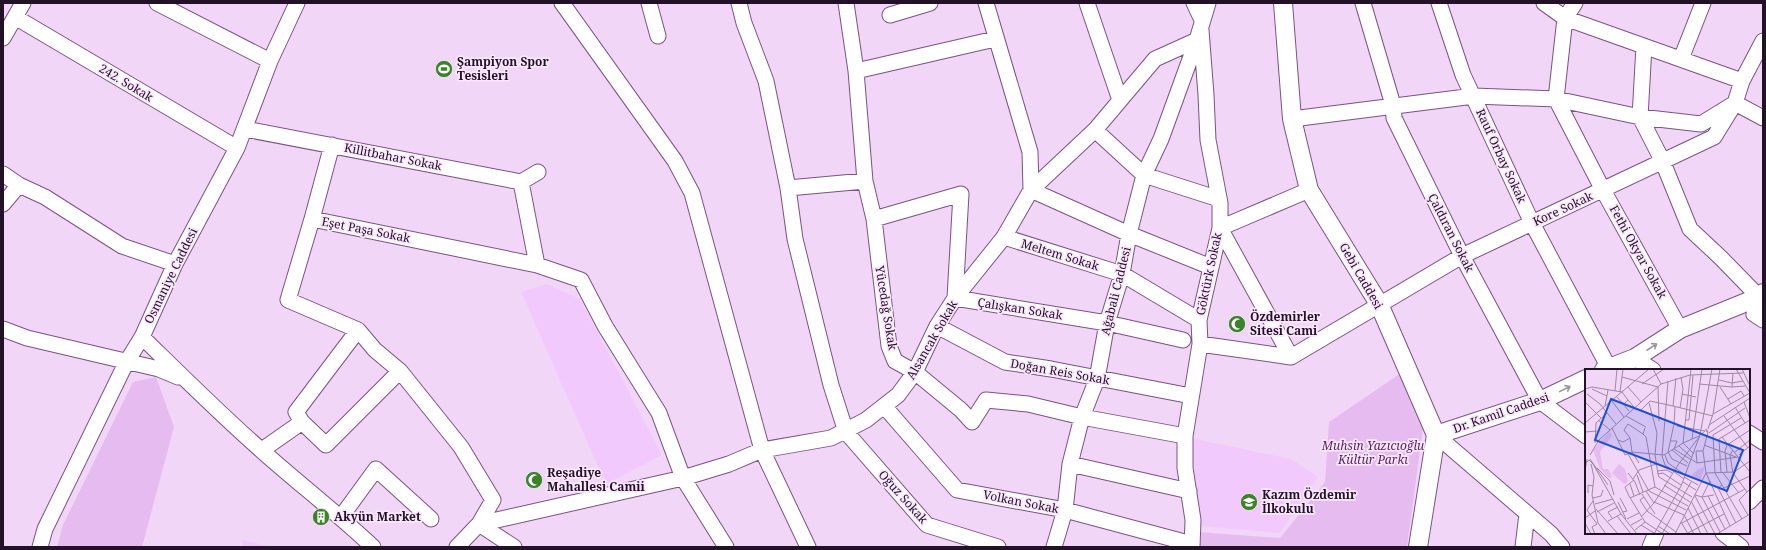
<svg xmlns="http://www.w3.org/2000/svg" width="1766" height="550" viewBox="0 0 1766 550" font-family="'Noto Serif',serif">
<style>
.built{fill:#f2c9fc}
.green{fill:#e6bcf0}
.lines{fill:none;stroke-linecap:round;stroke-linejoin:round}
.minor-casing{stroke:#7b5284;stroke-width:17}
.major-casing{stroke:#7b5284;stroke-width:20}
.minor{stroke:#fff;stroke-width:15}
.major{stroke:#fff;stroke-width:18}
.oneway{stroke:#9c949e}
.labels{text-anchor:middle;stroke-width:3.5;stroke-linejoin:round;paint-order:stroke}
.poi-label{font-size:12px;font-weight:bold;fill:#231227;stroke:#fae7fe;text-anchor:start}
.street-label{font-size:12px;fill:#231227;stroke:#fae7fe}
.park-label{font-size:12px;font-style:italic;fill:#582263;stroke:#fae7fe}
.inset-road{fill:none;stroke:#9f88a4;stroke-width:1}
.view{fill:#1d4ed8;fill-opacity:0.15;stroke:#1d4ed8;stroke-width:2}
.inset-edge{fill:none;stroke:#231227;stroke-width:2}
</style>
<rect width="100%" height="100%" fill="#f2d6f8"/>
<path class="built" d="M547,284L580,299L662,455L606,484L521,292Z
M1190,438L1291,459L1318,477L1280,533L1200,526Z
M243,540L272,547H242Z"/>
<path class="green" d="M1401,373L1416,401L1423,428L1407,547H1198V532L1280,538L1325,482L1329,422Z
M156,377L174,427L142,547H57L63,525L133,382Z"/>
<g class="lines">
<defs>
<path id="minor" d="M157,3L270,61
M562,3L675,161L692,193L762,450L808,547
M649,3L658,36
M739,3L744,23L766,81L788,188L795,239L831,385L846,432L927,525L998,547
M846,3L856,71L865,181L874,219L889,346L895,361L915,372L961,410L972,422L986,400L1028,404L1082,417L1185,436
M986,3L1030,152L1031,190L1129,234L1211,267
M1087,3L1120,100
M1194,3L1202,20
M1363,3L1393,105L1394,118L1462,256L1540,401L1586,436
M1439,3L1463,75L1532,223L1609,368
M1544,3L1565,18L1742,81L1735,103L1763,118
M1575,3L1565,18L1556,99L1603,190L1680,329
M890,15L930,3
M15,17L237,148
M3,38L23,3
M1644,46L1640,117L1662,160L1690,229L1721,258L1759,297L1754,314L1763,320
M1681,59L1703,3
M856,71L995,39
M1742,81L1763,41
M1292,119L1474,96L1556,99L1640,117L1701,124L1732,105
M245,129L521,182L538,172
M1095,130L1144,175L1219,199
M3,174L19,185L45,197L122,246L175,264
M521,182L537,265L581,280L605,326L659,413L683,478L726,547
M788,188L865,181
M3,204L19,185
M312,219L332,145
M874,219L961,194L955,298L1107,323L1183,340
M1004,237L1122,274L1199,320
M937,326L1005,362L1051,369L1191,396
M3,329L27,338L159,369L178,377
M142,337C181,375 220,414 261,450C298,483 337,513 373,547
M1200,344L1291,357L1462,256L1714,137L1735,103
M1291,357L1220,228L1309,190
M1635,358L1653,370
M884,406L957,490L1065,510L1192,544
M302,422L296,412L358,330
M1749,433L1763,442
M1436,435L1551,534L1562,547
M262,450L302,422L326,445L400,371
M1070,464L1189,491
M1749,502L1763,488
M341,517L376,469L431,519
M1723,533L1741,547
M40,547L45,529L126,363L142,337L175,264L237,148L270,61L297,3
M457,547L479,524L683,478L729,464L762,450L831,438L866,420L898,395L915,372L937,326L955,298L1004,237L1031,190L1095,130L1155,59L1197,40L1208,3
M514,547L479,524L493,500L461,447L400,371L375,350L358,330L288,300L312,219L537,265
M1054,547L1065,510L1070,464L1082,417L1097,379L1107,323L1122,274L1129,234L1144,175L1161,139L1197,40
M1192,547L1193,520L1185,468V436L1200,344L1199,320L1220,228V203L1208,140L1206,95L1201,30
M1523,547L1527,514
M1650,547L1656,533"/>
<path id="major" d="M1283,3L1292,119L1309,190L1379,304L1436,435L1418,547
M1604,370L1635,358L1680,329L1759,297L1763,293
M1436,435L1540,401L1586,379"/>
</defs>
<use href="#minor" class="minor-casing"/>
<use href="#major" class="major-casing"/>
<use href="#minor" class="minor"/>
<use href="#major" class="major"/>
</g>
<defs><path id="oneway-shaft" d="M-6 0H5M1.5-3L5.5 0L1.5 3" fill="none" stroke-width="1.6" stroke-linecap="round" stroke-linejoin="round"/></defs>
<g class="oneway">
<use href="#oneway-shaft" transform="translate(1652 347) rotate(-33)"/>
<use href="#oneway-shaft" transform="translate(1565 389) rotate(-26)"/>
</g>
<defs>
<symbol id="stadium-disc" viewBox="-11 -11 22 22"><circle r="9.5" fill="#3b8329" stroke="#fae7fe"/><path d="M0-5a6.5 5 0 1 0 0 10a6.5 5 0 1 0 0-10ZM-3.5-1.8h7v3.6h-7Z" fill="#fff"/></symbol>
<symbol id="mosque-disc" viewBox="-11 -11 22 22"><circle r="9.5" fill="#3b8329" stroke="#fae7fe"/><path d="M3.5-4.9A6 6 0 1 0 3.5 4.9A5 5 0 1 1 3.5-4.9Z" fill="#fff"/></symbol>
<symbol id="school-disc" viewBox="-11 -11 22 22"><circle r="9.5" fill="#3b8329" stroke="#fae7fe"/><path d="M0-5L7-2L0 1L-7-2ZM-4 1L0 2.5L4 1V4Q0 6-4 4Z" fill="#fff"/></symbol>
<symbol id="building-disc" viewBox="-11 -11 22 22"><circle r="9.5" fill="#3b8329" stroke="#fae7fe"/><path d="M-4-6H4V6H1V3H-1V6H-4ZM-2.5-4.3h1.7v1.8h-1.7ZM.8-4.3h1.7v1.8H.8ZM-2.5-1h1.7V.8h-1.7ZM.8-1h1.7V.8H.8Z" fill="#fff"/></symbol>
</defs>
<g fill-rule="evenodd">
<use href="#stadium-disc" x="434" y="59" width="20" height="20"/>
<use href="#mosque-disc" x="1227" y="314" width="20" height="20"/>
<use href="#mosque-disc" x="524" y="470" width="20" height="20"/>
<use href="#school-disc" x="1239" y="492" width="20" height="20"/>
<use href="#building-disc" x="311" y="507" width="20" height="20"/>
</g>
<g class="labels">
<g class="poi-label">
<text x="457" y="66">Şampiyon Spor<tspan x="457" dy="14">Tesisleri</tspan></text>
<text x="1250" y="321">Özdemirler<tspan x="1250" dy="14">Sitesi Cami</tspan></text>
<text x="547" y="477">Reşadiye<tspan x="547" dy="14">Mahallesi Camii</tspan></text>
<text x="1262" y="499">Kazım Özdemir<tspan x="1262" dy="14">İlkokulu</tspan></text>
<text x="334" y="521">Akyün Market</text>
</g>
<g class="street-label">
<text transform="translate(126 83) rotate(31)" y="4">242. Sokak</text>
<text transform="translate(1501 156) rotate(65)" y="4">Rauf Orbay Sokak</text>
<text transform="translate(393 157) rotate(11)" y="4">Killitbahar Sokak</text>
<text transform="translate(1563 209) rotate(-25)" y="4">Kore Sokak</text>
<text transform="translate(366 230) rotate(11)" y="4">Eşet Paşa Sokak</text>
<text transform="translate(1451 233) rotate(63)" y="4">Çaldıran Sokak</text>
<text transform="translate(1638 252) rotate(61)" y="4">Fethi Okyar Sokak</text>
<text transform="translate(1060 255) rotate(17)" y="4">Meltem Sokak</text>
<text transform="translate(1209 274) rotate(-78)" y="4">Göktürk Sokak</text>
<text transform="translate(171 276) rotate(-64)" y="4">Osmaniye Caddesi</text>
<text transform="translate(1361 276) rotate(60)" y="4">Gebi Caddesi</text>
<text transform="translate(1116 291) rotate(-76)" y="4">Ağabali Caddesi</text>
<text transform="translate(886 308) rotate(81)" y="4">Yücedağ Sokak</text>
<text transform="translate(1020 309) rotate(9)" y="4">Çalışkan Sokak</text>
<text transform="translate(932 340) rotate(-60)" y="4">Alsancak Sokak</text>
<text transform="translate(1060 372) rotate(10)" y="4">Doğan Reis Sokak</text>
<text transform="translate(1501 413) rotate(-19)" y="4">Dr. Kamil Caddesi</text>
<text transform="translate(903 497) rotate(48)" y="4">Oğuz Sokak</text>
<text transform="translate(1021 502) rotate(11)" y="4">Volkan Sokak</text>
</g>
<g class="park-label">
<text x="1373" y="450">Muhsin Yazıcıoğlu<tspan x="1373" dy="14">Kültür Parkı</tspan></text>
</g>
</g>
<g transform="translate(1585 369)">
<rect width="165" height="165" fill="#f2d6f8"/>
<path d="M25,62L27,67L15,83L18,100H23L27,107L25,110L15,100L8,81ZM34,95L40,100L43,113L39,115L27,104ZM120,98L115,112L101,106L100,104L106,107L113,100Z" fill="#e6bcf0"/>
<path class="inset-road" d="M5,0H30M68,0L76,15M106,0L98,74L109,85M151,0L165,24M157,0L165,17M37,8L73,18L74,52M91,9L88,37L128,47M134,11L147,14L158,12M83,12L77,87L80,96L99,110M57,15L79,0M114,15L147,18L148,4M43,18L56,33M135,18L146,35M147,18L160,17M0,20L7,18L37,23L43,31M7,20L22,27M30,22L32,0M35,23L38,0M2,25L15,35L31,55M97,25L111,28M32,28L44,42M143,30L156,22L159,27M27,32L39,48M0,33L16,49M159,33L165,49M64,34L72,64L70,86L73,105L74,108L107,128M38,36L43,31L49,38M20,37L23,21M90,38L89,55L83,83L87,90L102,97M150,38L160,54M95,39L98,20L96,8M56,41L65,32L88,37M128,45L165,24M41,47L61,58M139,47L163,79M13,51L25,61M101,51H104L108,6M0,54L64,0M124,56L165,29M92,57L120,62M27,59L40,86M60,59L58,65L61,68L70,118M123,60L128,45L135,0M0,63L12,62M124,64L160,39M115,66L127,0M128,66L130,104L157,150M128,66L156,49M137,68L165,103M107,70L117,0M134,70L165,51M134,70L136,104M33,71L38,73L45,69M85,72H92L89,80L105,90M10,74L11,54L22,44M119,76L151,88M94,77L106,88M87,81L103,94M148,81L145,86L148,104L162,123M150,83L165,71M43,85L64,122L101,141M5,86L14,71L76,15L105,6L158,4M40,86L47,83L79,86L98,74L114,67L120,62M80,86L83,94L99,105M154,86L165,77M5,90L23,116M106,90L112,94L153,88M2,93L4,91L8,95L36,145L52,165M54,94L47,83L45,69L39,61L43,55L58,65M112,94L111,82H118M6,95L9,108L7,126L13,154L21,165M12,99L25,112L29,126M0,102L2,90M72,102L82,101L87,104M142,103L140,82L142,76L165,61M43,104L50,113L55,126M121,104L145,157M121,104L149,103L165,92M138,104L154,124M73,105L78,104L96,116M52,106L58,123M99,108L113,116M48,110L54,101L71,95M49,111L40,118L44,127L60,153L78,165M125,112L117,128L135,163M98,113L111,121M45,115L49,127M79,116L105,133M137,116L133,119L151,154M139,119L165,107M61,122L69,134M3,124V116L8,117M57,125L70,145M110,126L117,128L129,126M110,127L130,165M123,127L140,160M59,128L55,131L62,142L91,163M8,129L16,127L18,121M35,129L42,142L38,143M45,129L70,118L103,137M8,132L2,141L12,155M106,132L123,165M33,133L41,150M69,133L99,146L109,165M10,135L28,130M103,139L116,165M11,140L33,165M12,143L29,134M163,146L154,131L165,120M32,147L46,165M56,148L69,134L93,96L114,68M0,149L10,142M27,149L23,143L33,138M42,150L54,144M23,152L36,145M96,153L103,165M0,154L6,165M97,154L160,120M46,156L57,150M56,156L69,164M73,157L85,165M50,161L60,153M10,165L7,158L12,155M69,165L96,117L115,66M77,165L106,113M90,165L121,104L118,82L123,63L121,62V60L123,63M101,165L139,145M132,165L165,145"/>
<path class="view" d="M26,30L158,81L142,122L10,71Z"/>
<rect width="165" height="165" class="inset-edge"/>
</g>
<rect width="1766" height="550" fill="none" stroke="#231227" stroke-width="8"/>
</svg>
